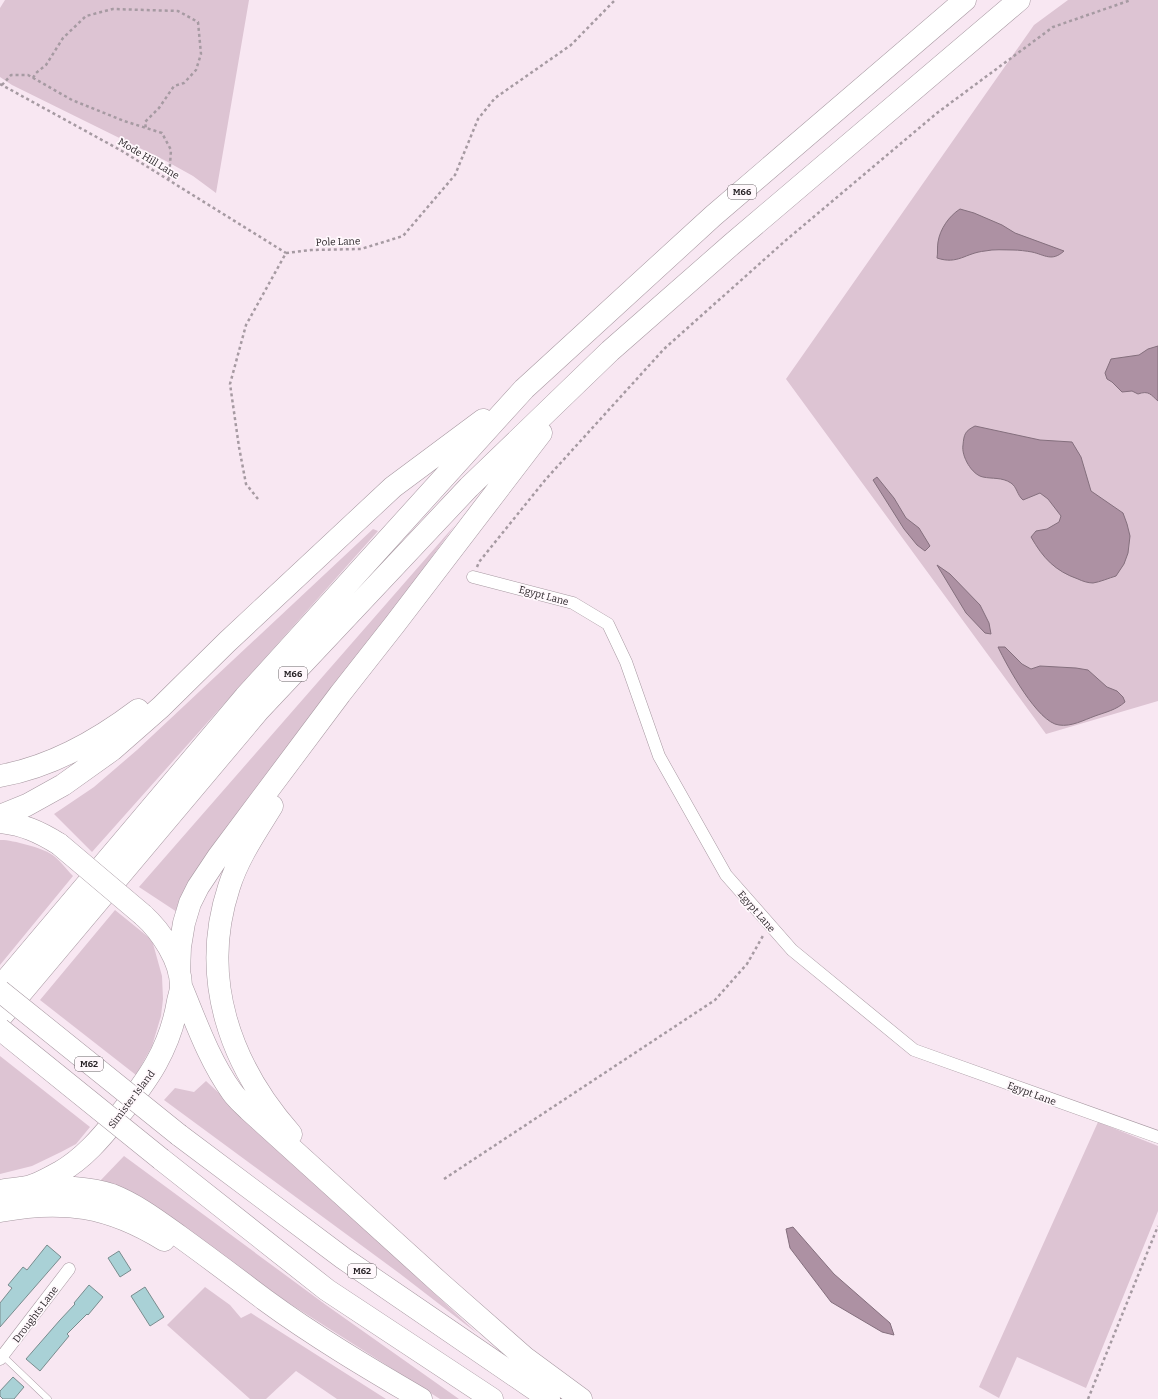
<svg xmlns="http://www.w3.org/2000/svg" width="1158" height="1399" viewBox="0 0 1158 1399" font-family="Bitter,serif">
<style>
.green{fill:#ddc4d3}
.water{fill:#ad91a3;stroke:#846f7d}
.building{fill:#a9d1d6;stroke:#798c8e}
.lines{fill:none;stroke-linecap:round;stroke-linejoin:round}
.lane-casing{stroke:#a798a1;stroke-width:7}
.street-casing{stroke:#a798a1;stroke-width:13}
.highway-casing{stroke:#a798a1;stroke-width:23}
.path{stroke:#a69aa2;stroke-width:2.5;stroke-dasharray:3 3;stroke-linecap:butt}
.lane{stroke:#fff;stroke-width:6}
.street{stroke:#fff;stroke-width:12}
.highway{stroke:#fff;stroke-width:22}
.highway-bridge-casing{stroke:#a798a1;stroke-width:23;stroke-linecap:butt}
.highway-bridge{stroke:#fff;stroke-width:22}
.labels{text-anchor:middle;stroke-width:3.5;stroke-linejoin:round;paint-order:stroke}
.shield{fill:#fff8fc;stroke:#666064;stroke-width:1}
.shield-label{font-size:9px;font-weight:bold;fill:#251f23}
.street-label{font-size:10px;fill:#251f23;stroke:#fff8fc}
</style>
<rect width="100%" height="100%" fill="#f8e7f2"/>
<path class="green" d="M5,0H249L216,193L193,176L166,161L12,85L0,77V8Z
M1068,0H1158V701L1046,734L786,379L1034,25Z
M455,525L185,898L180,914L139,887Z
M373,529L378,531L92,852L54,814L94,787L137,750Z
M0,840C9,839 43,848 51,854C59,859 66,869 73,876L0,965Z
M115,910L152,940L162,976L163,999L161,1016L152,1046L136,1075L40,1000Z
M0,1056L90,1127L76,1144L61,1152L32,1166L0,1174Z
M206,1081L478,1334L399,1273L164,1100L175,1088L194,1092Z
M1098,1122L1158,1146V1211L1086,1388L1017,1357L999,1398L979,1387Z
M124,1156L326,1305L459,1399H440L284,1300L177,1222L100,1181Z
M205,1287L230,1305L241,1318L251,1313L386,1399H337L296,1371L266,1399H250L167,1325Z"/>
<path class="water" d="M960,209L974,213L1002,225L1015,233L1064,251C1052,262 1045,255 1032,252C1026,251 1019,250 1013,250C1004,250 994,249 985,251C965,253 958,265 937,258C938,253 937,247 938,242C940,229 949,216 960,209Z
M1158,346V401C1151,395 1149,390 1138,394L1132,391L1122,392L1112,382L1107,379L1105,373L1111,359L1139,355L1148,349Z
M975,426L1040,440L1072,442L1081,457L1091,491L1123,513L1127,524L1130,536L1128,553L1124,564L1116,576C1109,578 1100,582 1093,583C1088,583 1082,581 1078,579C1055,571 1043,558 1031,537L1036,531L1047,529L1059,522L1061,516L1048,499L1040,493L1023,500C1017,495 1017,487 1011,483C1002,477 992,479 983,477C972,475 961,456 963,445C964,434 965,431 975,426Z
M877,477L894,498L906,518L919,528L930,546L925,551L917,545L904,529L873,480Z
M937,565L950,574L980,605L989,623L991,634L985,633L966,613Z
M998,647H1005L1022,664L1031,669L1040,666L1076,668L1088,670L1107,687L1117,691L1123,697L1125,702C1116,710 1106,712 1095,716C1084,720 1071,727 1059,725C1038,723 1007,666 998,647Z
M793,1227L834,1274L890,1323L894,1335L882,1332L831,1302L790,1248L786,1229Z"/>
<path class="building" d="M47,1245L61,1257L0,1327V1303L12,1288L8,1285L23,1267L27,1270Z
M119,1251L131,1270L120,1277L108,1258Z
M89,1285L103,1297L88,1315L87,1314L67,1334L69,1336L40,1371L26,1359L60,1320L75,1304L74,1303Z
M145,1287L164,1317L150,1326L131,1296Z
M13,1377L24,1387L14,1399H3L0,1396V1391Z"/>
<g class="lines">
<defs>
<path id="lane" d="M3,1356L48,1399"/>
<path id="street" d="M473,577L573,603L608,624L626,662L659,756L726,875L792,950L914,1050L1158,1137
M0,1359L69,1269"/>
<path id="highway" d="M0,776C51,767 97,741 138,710
M272,806C256,832 238,858 229,887C199,978 230,1065 291,1134
M0,816L27,805L63,785L112,750L161,707L227,642L393,487L483,420
M0,822C24,825 38,831 59,844
M179,973L180,947L184,923L190,903L198,887L218,857L340,694L395,624L541,433
M181,986C196,1022 209,1060 232,1092C237,1099 243,1104 249,1110L441,1284L524,1357L581,1399
M0,987L245,697L524,389L713,216L965,0
M0,1018L259,710L469,487L610,351L732,244L1019,0
M179,1135L343,1258L549,1399
M161,1159L327,1290L492,1399
M28,1187C55,1187 86,1186 112,1195C137,1205 158,1221 179,1236C208,1257 236,1278 265,1300C314,1336 368,1368 421,1399
M0,1191C9,1189 19,1189 27,1187C37,1185 51,1177 60,1172C83,1159 101,1138 117,1118C148,1080 170,1049 178,1001C179,996 181,991 181,986C181,961 161,931 143,915
M0,1211C63,1199 109,1206 164,1240"/>
</defs>
<use href="#lane" class="lane-casing"/>
<use href="#street" class="street-casing"/>
<use href="#highway" class="highway-casing"/>
<path class="path" d="M33,78L36,73L46,65L63,38L86,16L113,9L178,11L198,22L201,54L196,70L184,83L174,86L159,108L145,122L146,129
M0,84L122,151L286,253
M2,85L11,75H28L72,100L124,121L162,133L171,150L169,179
M286,253L311,250L361,249L403,236L455,175L478,119L495,98L571,45L615,0
M258,499L246,484L239,447L230,384L246,325L286,253
M477,567L479,562L546,479L664,349L785,241L937,113L1053,27L1131,0
M444,1179L715,1000L747,964L764,934
M1088,1399L1158,1226"/>
<use href="#lane" class="lane"/>
<use href="#street" class="street"/>
<use href="#highway" class="highway"/>
<defs>
<path id="highway-bridge" d="M59,844L143,915
M0,991L179,1135
M0,1029L161,1159"/>
</defs>
<use href="#highway-bridge" class="highway-bridge-casing"/>
<use href="#highway-bridge" class="highway-bridge"/>
</g>
<g class="labels">
<g class="shield">
<rect x="728" y="185" width="28" height="14" rx="3"/>
<rect x="279" y="667" width="28" height="14" rx="3"/>
<rect x="75" y="1057" width="28" height="14" rx="3"/>
<rect x="348" y="1264" width="28" height="14" rx="3"/>
</g>
<g class="shield-label">
<text x="742" y="195">M66</text>
<text x="293" y="677">M66</text>
<text x="89" y="1067">M62</text>
<text x="362" y="1274">M62</text>
</g>
<g class="street-label">
<text transform="translate(149 158) rotate(31)" y="4">Mode Hill Lane</text>
<text transform="translate(338 241) rotate(-2)" y="4">Pole Lane</text>
<text transform="translate(544 595) rotate(15)" y="4">Egypt Lane</text>
<text transform="translate(757 911) rotate(49)" y="4">Egypt Lane</text>
<text transform="translate(1032 1093) rotate(20)" y="4">Egypt Lane</text>
<text transform="translate(131 1099) rotate(-53)" y="4">Simister Island</text>
<text transform="translate(35 1314) rotate(-53)" y="4">Droughts Lane</text>
</g>
</g>
</svg>
